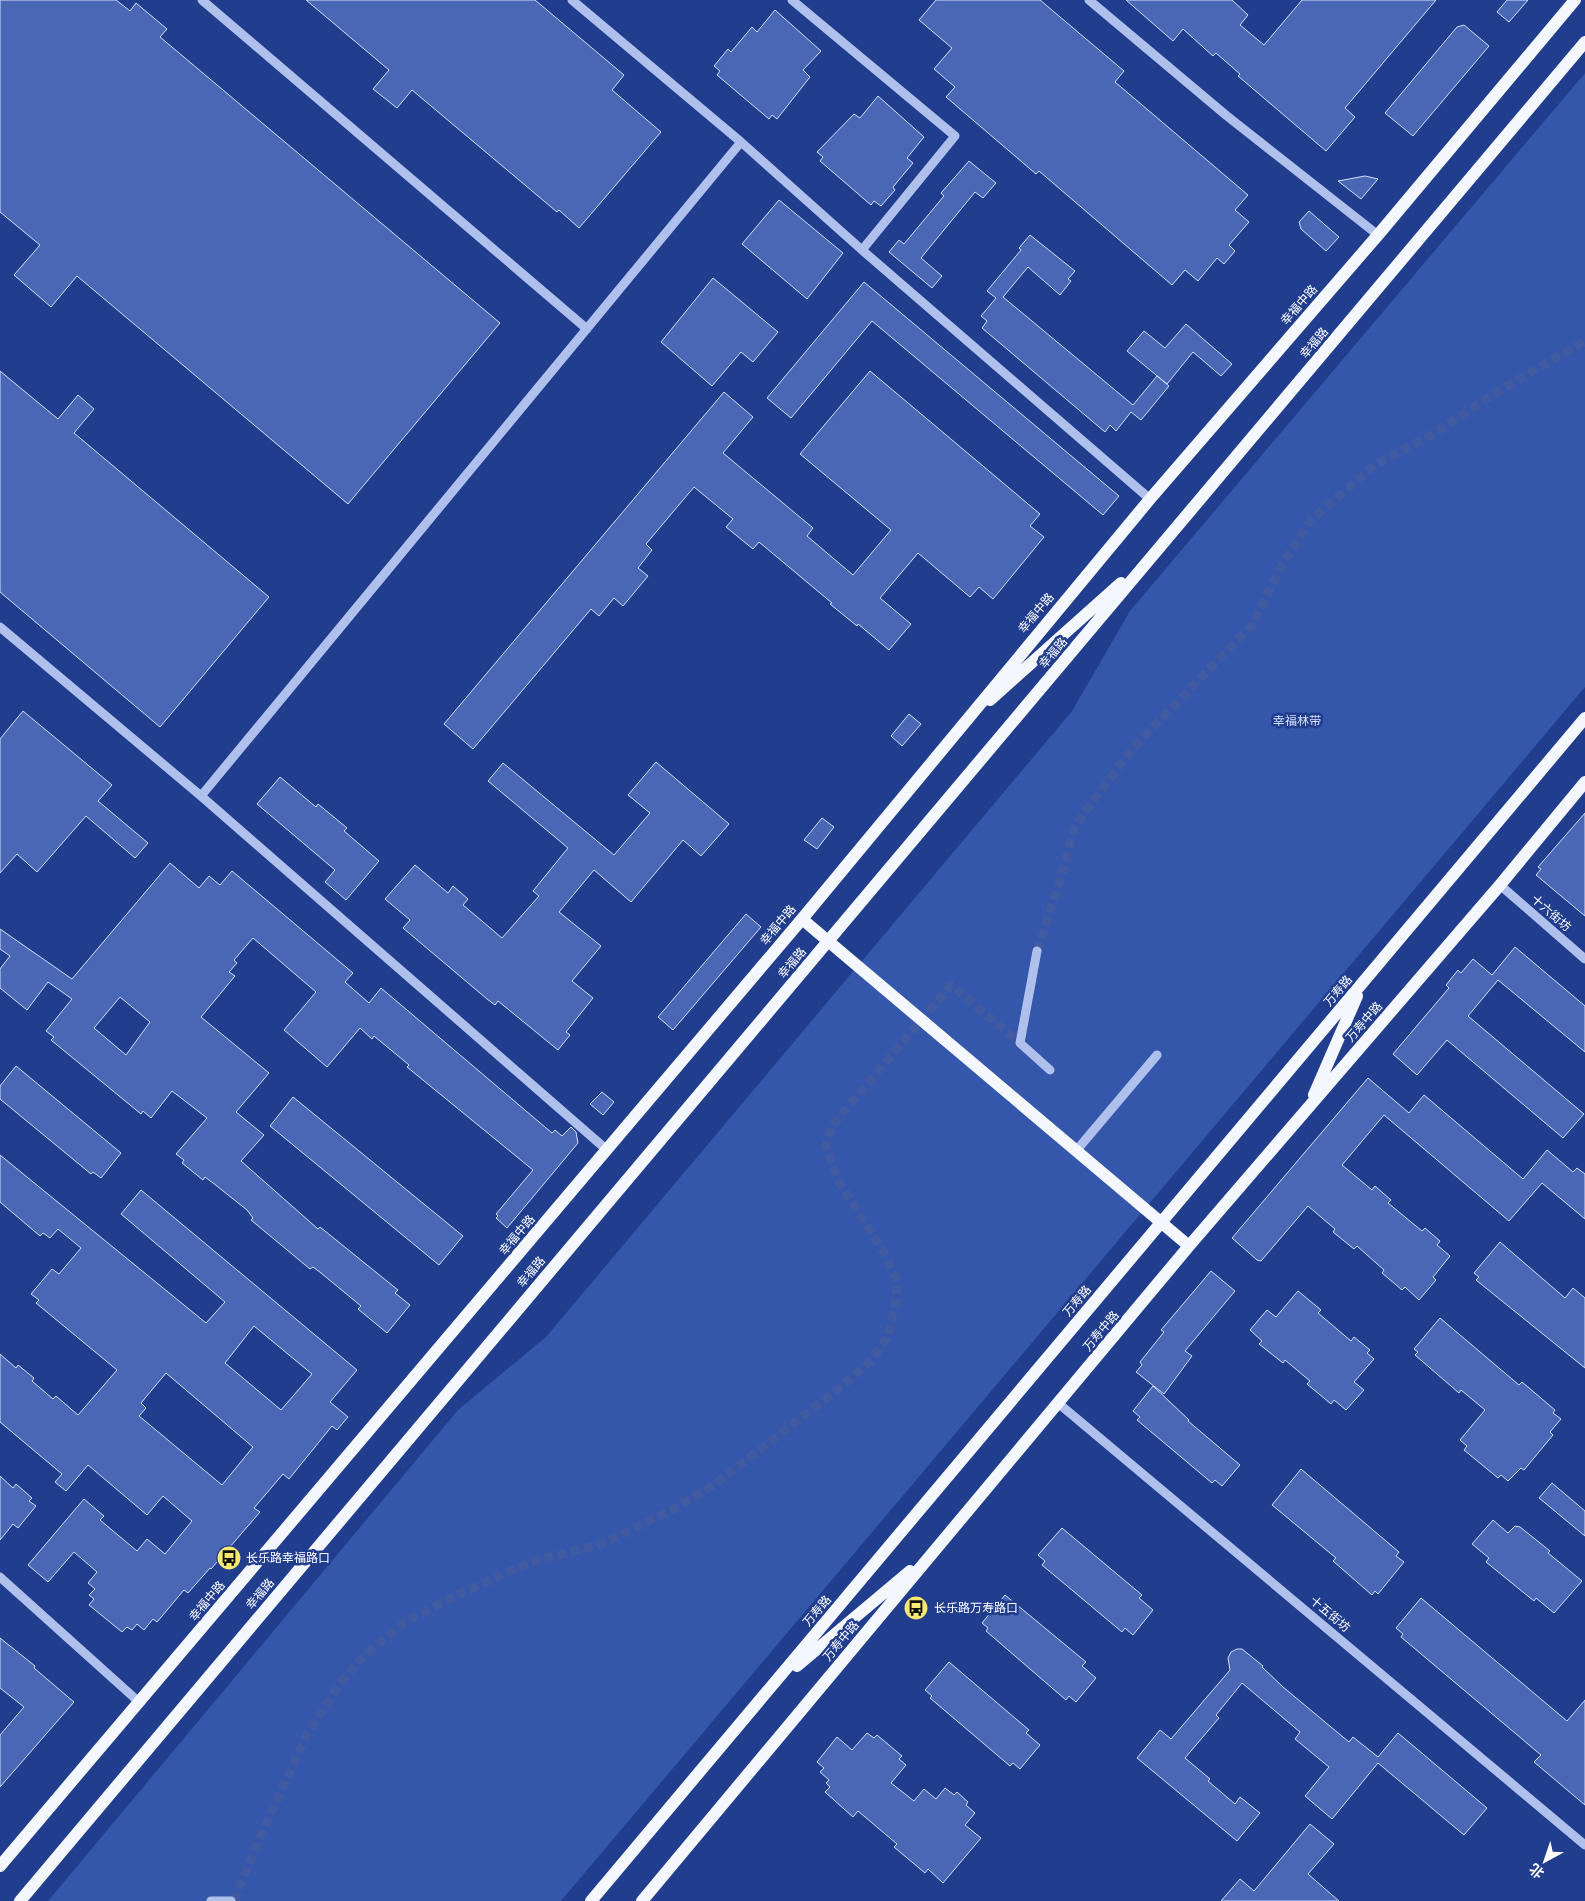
<svg xmlns="http://www.w3.org/2000/svg" width="1585" height="1901" viewBox="0 0 1585 1901" font-family="'Asap Condensed','Noto Sans SC',sans-serif">
<style>
.green{fill:#3456ab}
.building{fill:#4967b5;stroke:#d4dff9;fill-rule:evenodd}
.lines{fill:none;stroke-linecap:round;stroke-linejoin:round}
.minor-tunnel{stroke:#425a9f;stroke-width:9;stroke-dasharray:9 4.5;stroke-linecap:butt}
.minor{stroke:#afc0ec;stroke-width:9}
.major{stroke:#f5f7ff;stroke-width:12}
.labels{text-anchor:middle;stroke-width:5;stroke-linejoin:round;paint-order:stroke}
.street-label{font-size:12px;fill:#fff;stroke:#213d8e}
.park-label{font-size:12px;fill:#d4dff9;stroke:#213d8e}
.poi-label{font-size:12px;fill:#fff;stroke:#213d8e;text-anchor:start}
</style>
<rect width="100%" height="100%" fill="#213d8e"/>
<path class="green" d="M1585,73V687L561,1901H48L458,1410L546,1337L1072,711L1130,611Z"/>
<path class="building" d="M0,0H116L130,11L136,3L167,29L160,37L500,323L348,504L77,276L51,307L14,275L40,245L0,212Z
M306,0H535L624,75L612,90L661,132L579,228L559,210L557,212L412,90L397,108L373,89L389,70Z
M936,0H1040L1124,71L1115,82L1248,195L1235,210L1249,222L1229,245L1235,251L1224,264L1217,258L1198,281L1185,270L1172,285L1039,171L1036,174L946,97L955,87L934,69L952,48L919,20Z
M1126,0H1232L1248,15L1240,25L1264,45L1302,0H1436L1345,108L1355,117L1326,151L1238,76L1240,74L1216,53L1213,56L1183,29L1173,41Z
M1507,0H1528L1509,22L1497,12Z
M775,10L821,51L803,70L810,77L777,119L772,115L769,119L717,75L720,71L714,66L728,49L731,52L752,27L757,32Z
M1464,25L1489,46L1413,136L1385,113L1457,27Z
M878,96L924,137L907,158L913,163L893,187L895,190L881,206L874,201L871,205L820,161L823,157L817,152L854,114L860,118Z
M969,161L996,183L983,198L975,192L921,258L942,276L932,288L889,252L899,240L904,244L944,196L941,193Z
M1365,176L1378,179L1361,199L1338,181Z
M779,200L843,253L807,299L742,244Z
M1309,211L1339,237L1326,251L1301,229L1299,222Z
M1030,235L1075,271L1068,279L1071,281L1060,295L1028,267L1003,297L1133,405L1157,376L1169,386L1141,420L1131,412L1116,431L1110,425L1105,432L982,328L987,321L981,316L996,298L987,291L1021,250L1019,248Z
M713,278L778,332L753,362L741,352L712,386L661,342Z
M864,282L1119,496L1103,515L872,321L791,418L767,398Z
M1186,324L1232,364L1221,376L1193,352L1167,384L1127,351L1144,331L1165,348Z
M0,371L58,419L78,395L94,409L74,433L269,597L160,727L0,592Z
M870,371L1040,514L1030,526L1044,537L993,599L979,587L970,597L918,553L880,598L911,624L889,650L858,624L857,626L830,604L832,603L759,542L753,549L726,527L733,519L694,487L646,544L652,550L638,568L648,576L623,606L614,598L599,616L591,609L473,749L444,724L724,392L753,417L723,453L813,528L807,536L853,575L891,530L800,454Z
M23,711L112,785L98,801L148,843L135,858L86,816L37,872L17,854L0,873V739Z
M909,714L921,724L902,746L891,736Z
M656,762L729,824L701,856L683,840L631,902L594,870L559,912L601,946L572,981L593,998L566,1032L570,1035L558,1050L498,1001L495,1005L487,999L403,928L410,920L385,899L415,865L448,893L453,886L468,899L463,905L502,938L539,896L533,891L568,848L488,781L503,763L614,855L650,813L628,795Z
M280,777L316,807L318,804L347,828L344,831L379,861L346,900L325,882L335,870L257,804Z
M1585,813V916L1536,875L1541,869L1538,867Z
M822,818L834,827L817,849L804,840Z
M170,863L199,888L209,876L220,885L232,871L353,973L345,982L369,1003L381,988L552,1133L555,1130L562,1136L571,1127L576,1132L578,1143L507,1228L496,1218L498,1216L496,1214L533,1170L407,1067L409,1065L374,1036L372,1039L360,1028L327,1067L284,1030L316,992L253,938L234,960L237,963L229,972L235,976L201,1017L269,1073L236,1112L264,1135L241,1161L318,1229L320,1227L398,1290L395,1293L410,1305L387,1333L358,1309L361,1306L321,1273L313,1267L310,1269L251,1220L253,1218L247,1210L213,1183L205,1177L203,1180L182,1163L184,1160L176,1154L207,1118L172,1091L151,1118L143,1111L141,1114L51,1040L54,1037L46,1031L72,999L48,982L27,1010L0,988V969L10,956L0,949V929L72,979ZM120,997L150,1022L126,1055L94,1028Z
M746,914L761,927L673,1030L658,1017Z
M1515,947L1585,1006V1052L1498,980L1468,1016L1584,1114L1563,1138L1447,1040L1417,1075L1393,1054L1449,988L1446,985L1458,970L1461,973L1473,959L1492,975Z
M16,1066L121,1153L101,1178L93,1172L91,1174L0,1099V1086Z
M1368,1078L1409,1113L1424,1095L1523,1179L1547,1150L1573,1172L1577,1168L1585,1174V1219L1542,1183L1509,1221L1384,1115L1342,1165L1372,1190L1375,1186L1391,1200L1388,1203L1422,1231L1425,1228L1440,1241L1437,1245L1450,1256L1433,1277L1436,1280L1419,1300L1405,1287L1402,1290L1382,1273L1384,1270L1357,1246L1354,1249L1333,1232L1335,1229L1308,1206L1261,1261L1257,1260L1232,1238Z
M602,1092L614,1102L603,1115L590,1104Z
M293,1097L463,1236L439,1265L270,1126Z
M0,1155L206,1323L225,1302L121,1214L141,1190L357,1370L330,1402L348,1417L337,1430L332,1426L289,1479L283,1474L254,1508L260,1512L211,1569L210,1568L188,1593L184,1590L157,1622L153,1619L144,1630L137,1624L132,1630L127,1627L122,1632L89,1605L94,1599L89,1595L95,1589L88,1583L97,1572L74,1552L48,1582L28,1565L84,1499L104,1516L100,1520L137,1551L147,1539L165,1554L192,1521L163,1496L147,1515L88,1465L66,1491L55,1482L62,1474L0,1422V1354L16,1368L18,1365L34,1378L32,1381L53,1399L56,1396L78,1415L117,1370L36,1303L39,1300L31,1294L52,1269L59,1274L81,1248L58,1229L50,1238L43,1233L40,1236L0,1202ZM254,1326L312,1374L281,1410L225,1363ZM166,1373L253,1447L222,1485L139,1416L146,1408L141,1403Z
M1500,1242L1565,1298L1573,1288L1585,1298V1368L1476,1280L1479,1277L1474,1273Z
M1211,1271L1235,1291L1185,1351L1192,1356L1164,1394L1136,1372L1142,1365L1140,1362L1164,1332L1161,1330Z
M1298,1291L1321,1310L1318,1313L1351,1341L1354,1337L1370,1350L1367,1353L1374,1359L1354,1382L1364,1390L1346,1410L1334,1400L1331,1404L1307,1384L1310,1381L1285,1360L1283,1363L1259,1344L1262,1341L1250,1330L1267,1310L1276,1317Z
M1440,1318L1519,1385L1522,1382L1555,1410L1553,1413L1561,1419L1550,1432L1553,1435L1524,1470L1521,1468L1508,1481L1501,1475L1498,1478L1464,1450L1467,1446L1460,1440L1485,1410L1461,1390L1459,1393L1415,1355L1418,1352L1414,1349Z
M1153,1386L1189,1420L1188,1421L1240,1465L1222,1486L1215,1480L1212,1483L1137,1420L1140,1417L1133,1411Z
M1301,1469L1399,1552L1396,1556L1404,1562L1378,1594L1375,1591L1372,1595L1333,1561L1336,1558L1272,1505Z
M0,1476L13,1488L16,1484L32,1498L29,1501L36,1506L18,1528L13,1524L0,1540Z
M1552,1483L1585,1511V1536L1539,1498Z
M1493,1520L1508,1533L1515,1526L1520,1527L1550,1551L1548,1553L1582,1581L1554,1613L1536,1598L1534,1601L1486,1562L1489,1558L1472,1544Z
M1062,1528L1142,1595L1139,1598L1153,1610L1133,1635L1125,1628L1122,1632L1042,1565L1045,1561L1038,1555Z
M1005,1595L1086,1662L1082,1666L1096,1678L1076,1702L1069,1696L1066,1700L986,1631L988,1628L982,1623Z
M1421,1598L1567,1721L1585,1700V1805L1534,1762L1541,1755L1401,1637L1403,1634L1396,1628Z
M0,1638L35,1666L34,1668L74,1702L0,1787V1735L24,1707L0,1688Z
M1237,1649H1242L1263,1666L1262,1667L1283,1687L1349,1742L1353,1737L1378,1757L1398,1733L1487,1808L1464,1835L1378,1763L1332,1819L1305,1796L1329,1767L1295,1739L1300,1732L1242,1683L1216,1715L1219,1718L1185,1758L1210,1779L1208,1781L1235,1804L1240,1797L1260,1813L1237,1841L1137,1758L1160,1730L1171,1739L1230,1670L1228,1658L1231,1652Z
M949,1662L1029,1730L1026,1733L1040,1745L1020,1769L1013,1763L1010,1766L930,1698L932,1696L925,1690Z
M867,1733L874,1738L877,1735L902,1756L899,1759L906,1765L891,1783L914,1801L924,1789L936,1799L945,1788L954,1795L957,1792L968,1802L966,1805L975,1813L965,1825L981,1838L943,1883L928,1869L925,1873L894,1847L897,1844L858,1811L853,1817L825,1792L830,1787L826,1783L829,1780L820,1772L824,1768L817,1762L837,1737L852,1750Z
M1310,1824L1334,1844L1308,1874L1339,1901H1221L1240,1879L1254,1891Z"/>
<g class="lines">
<path class="minor-tunnel" d="M1037,951L1060,882L1073,831L1087,809L1134,747L1253,624L1280,568L1311,520L1375,465L1433,434L1492,395L1585,341
M234,1901L257,1844L307,1734L342,1681L365,1655L405,1622L459,1594L531,1562L602,1544L675,1508L712,1486L836,1391L870,1362L887,1338L895,1309L897,1281L883,1251L837,1179L826,1146L832,1126L951,985L1020,1043"/>
<path class="minor" d="M202,0L587,329
M572,0L741,142L862,250L1150,499
M792,0L955,136L862,250
M1089,0L1227,116L1378,235
M0,627L201,796L607,1150
M201,796L741,142
M1500,885L1585,959
M1037,951L1020,1043L1050,1070
M1076,1151L1157,1055
M1058,1403L1585,1845
M0,1577L139,1702
M211,1901H231"/>
<path class="major" d="M990,700L1121,583
M802,919L1189,1246
M1314,1095L1357,996
M797,1666L910,1571
M0,1866L802,919L1150,499L1378,235L1575,0
M20,1901L1585,42
M591,1901L1585,718
M642,1901L1189,1246L1500,885L1585,782"/>
</g>
<defs>
<symbol id="bus-disc" viewBox="-11 -11 22 22"><circle r="9.5" fill="#f9e970" stroke="#213d8e"/><path d="M-5-6H5V4H4V6H2V4H-2V6H-4V4H-5ZM-3.5-4V0h7V-4ZM-3.5 1.2v1.5H-2V1.2ZM2 1.2v1.5H3.5V1.2Z" fill="#111"/></symbol>
</defs>
<g fill-rule="evenodd">
<use href="#bus-disc" x="215" y="1544" width="28" height="28"/>
<use href="#bus-disc" x="902" y="1594" width="28" height="28"/>
</g>
<g class="labels">
<g class="street-label">
<text transform="translate(1299 305) rotate(-49)" y="4">幸福中路</text>
<text transform="translate(1314 343) rotate(-50)" y="4">幸福路</text>
<text transform="translate(1036 613) rotate(-50)" y="4">幸福中路</text>
<text transform="translate(1053 653) rotate(-50)" y="4">幸福路</text>
<text transform="translate(1551 913) rotate(41)" y="4">十六街坊</text>
<text transform="translate(778 925) rotate(-50)" y="4">幸福中路</text>
<text transform="translate(792 963) rotate(-50)" y="4">幸福路</text>
<text transform="translate(1338 991) rotate(-50)" y="4">万寿路</text>
<text transform="translate(1364 1022) rotate(-49)" y="4">万寿中路</text>
<text transform="translate(517 1235) rotate(-50)" y="4">幸福中路</text>
<text transform="translate(531 1272) rotate(-50)" y="4">幸福路</text>
<text transform="translate(1077 1301) rotate(-50)" y="4">万寿路</text>
<text transform="translate(1101 1331) rotate(-50)" y="4">万寿中路</text>
<text transform="translate(260 1594) rotate(-50)" y="4">幸福路</text>
<text transform="translate(207 1601) rotate(-50)" y="4">幸福中路</text>
<text transform="translate(817 1611) rotate(-50)" y="4">万寿路</text>
<text transform="translate(1330 1614) rotate(40)" y="4">十五街坊</text>
<text transform="translate(841 1641) rotate(-50)" y="4">万寿中路</text>
</g>
<g class="park-label">
<text x="1297" y="725">幸福林带</text>
</g>
<g class="poi-label">
<text x="246" y="1562">长乐路幸福路口</text>
<text x="934" y="1612">长乐路万寿路口</text>
</g>
</g>
<g transform="translate(1545 1861) rotate(220)" stroke="#213d8e" stroke-width="4" paint-order="stroke">
<path d="M0-4L9 19L0 12L-9 19Z" fill="#ffffff"/>
<text y="-8" font-size="14" font-weight="bold" text-anchor="middle" fill="#ffffff">北</text>
</g>
</svg>
